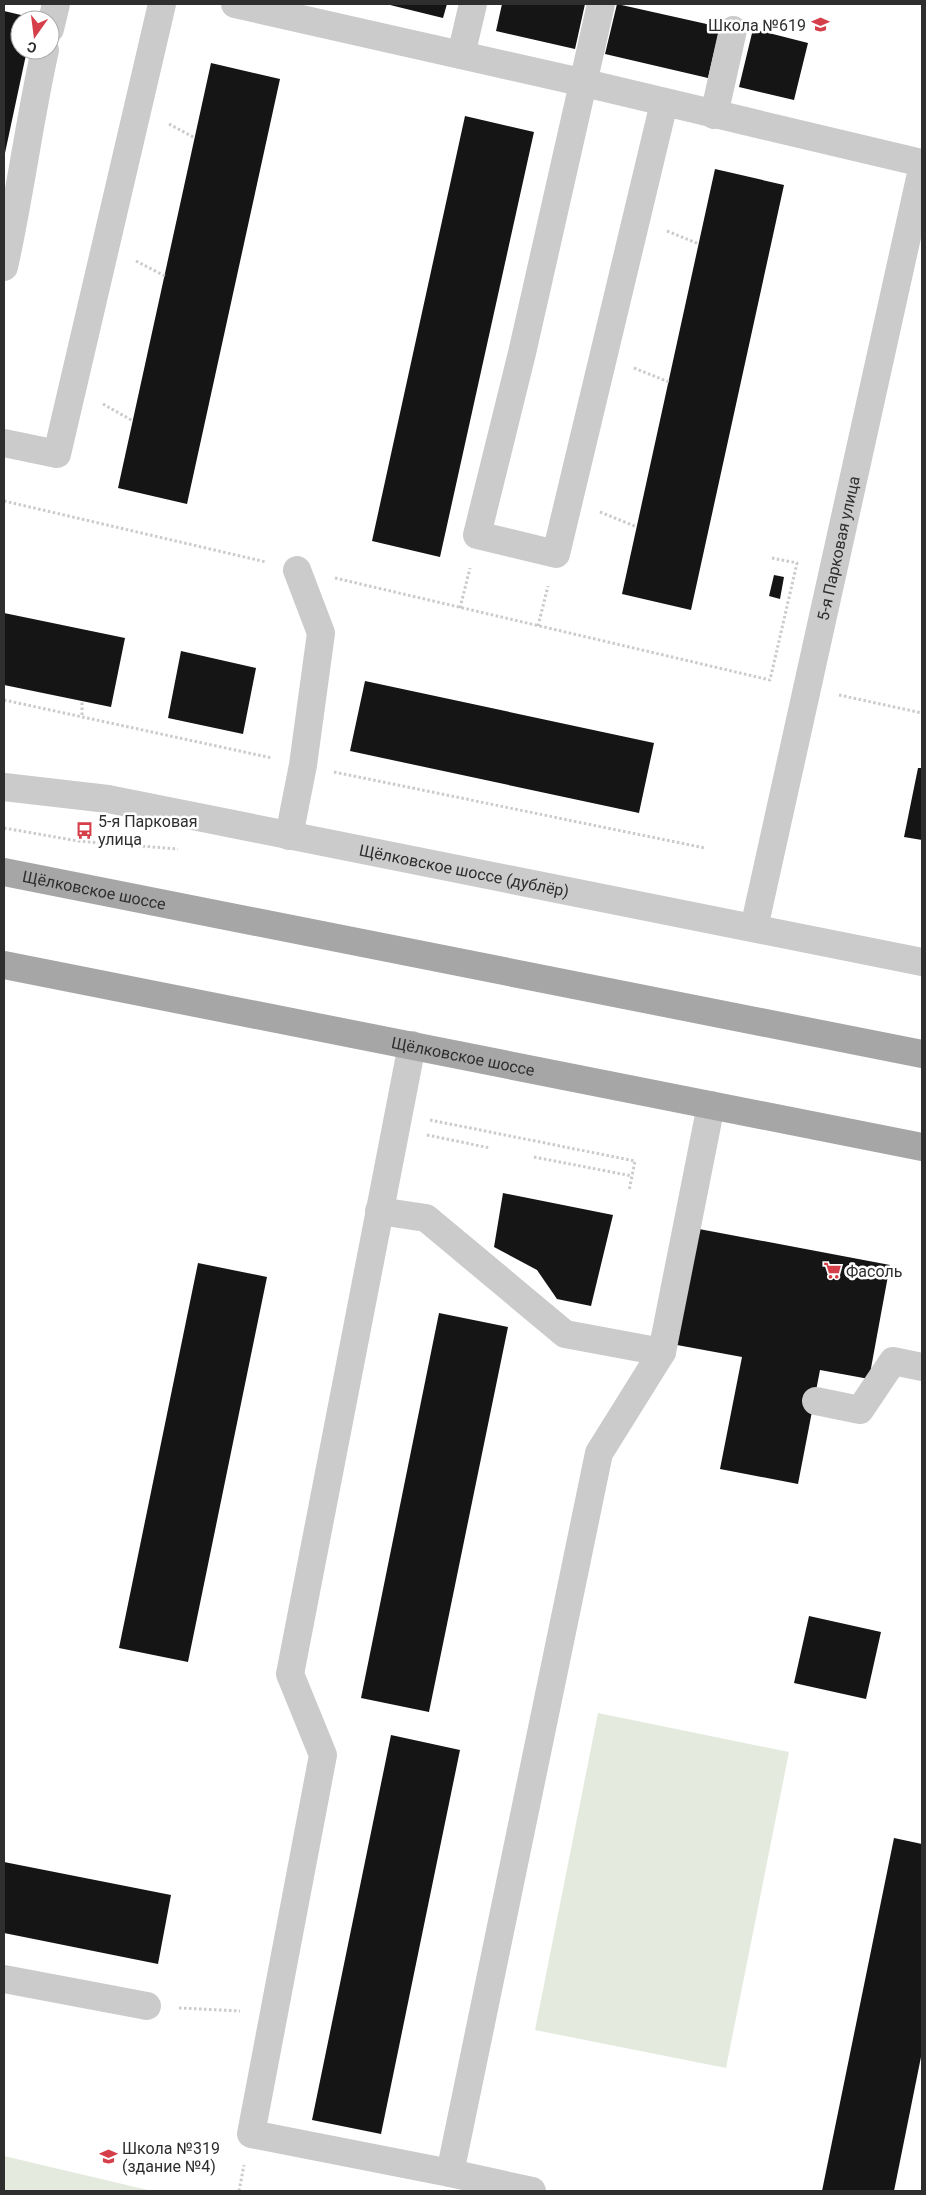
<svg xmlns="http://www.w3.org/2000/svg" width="926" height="2195" viewBox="0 0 926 2195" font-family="Roboto,sans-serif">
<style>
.green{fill:#e4eadd}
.building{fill:#151515}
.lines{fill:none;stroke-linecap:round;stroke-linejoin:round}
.path{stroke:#cbcbcb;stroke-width:3;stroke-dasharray:2.5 2.5;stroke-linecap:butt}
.minor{stroke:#cbcbcb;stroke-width:28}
.major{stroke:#a6a6a6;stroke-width:28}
.labels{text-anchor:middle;stroke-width:5;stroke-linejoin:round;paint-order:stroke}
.poi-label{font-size:16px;fill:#2e2e2e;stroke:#fff;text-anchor:start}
.street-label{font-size:16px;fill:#2e2e2e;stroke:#fff}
</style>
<rect width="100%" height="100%" fill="#fff"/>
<path class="green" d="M598,1713L789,1752L726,2068L535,2030Z
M4,2156L152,2191H4Z"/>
<path class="building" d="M386,4H447L443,18Z
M502,4H585L575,49L496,31Z
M617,4L720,27L708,78L605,54Z
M4,11L34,18V20H20V50H27L5,153Z
M753,29L808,43L794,100L739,87Z
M211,63L280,79L187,504L118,488Z
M465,116L534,132L440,557L372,541Z
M715,169L784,185L691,610L622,594Z
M774,575L784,577L780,599L769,596Z
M4,613L125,638L111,707L4,685Z
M181,651L256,668L243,734L168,718Z
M365,681L654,743L639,813L350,751Z
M918,768H922V840L904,837Z
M503,1193L613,1215L591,1306L557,1299L537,1270L494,1247Z
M699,1229L890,1265L869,1379L820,1370L798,1484L720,1469L742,1357L677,1345Z
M198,1263L267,1277L188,1662L119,1648Z
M439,1313L508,1327L429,1712L361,1698Z
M809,1616L881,1632L866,1699L794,1683Z
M391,1735L460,1750L381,2134L312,2120Z
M894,1838L922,1844V2052L894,2191H822Z
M4,1862L171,1895L158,1964L4,1933Z"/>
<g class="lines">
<path class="path" d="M169,124L195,138
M667,231L699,244
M136,261L165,276
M634,368L669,382
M103,404L133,421
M4,501L266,562
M600,512L637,527
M335,578L770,680L797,563L772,558
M460,608L470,568
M538,626L548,586
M839,695L922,713
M4,700L272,758
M82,715V701
M334,772L705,848
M4,828L78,841L178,849
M430,1120L635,1161L629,1191
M427,1135L490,1148
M534,1157L632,1176
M179,2008L240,2011
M239,2191L244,2165"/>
<g class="minor">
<path d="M235,4L585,83L922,163"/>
<path d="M601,4L522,353L477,535L556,554L664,103"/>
<path d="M50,29L56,4"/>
<path d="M461,55L473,4"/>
<path d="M714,115L733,30"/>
<path d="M4,267C20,195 29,122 45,50"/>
<path d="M4,443L57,454L162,4"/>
<path id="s1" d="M4,787L108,799L922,962"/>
<path d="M289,836L303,765L321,633L297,570"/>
<path id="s2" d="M754,928L922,169"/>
<path d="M412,1045L290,1674L323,1755L251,2134L450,2173L599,1453L662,1352L711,1105"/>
<path d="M379,1211L426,1218L565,1334L662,1352"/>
<path d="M816,1401L860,1410L893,1361L922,1367"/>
<path d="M4,1979L147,2006"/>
<path d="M450,2173L532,2191"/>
</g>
<g class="major">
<path id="s3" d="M4,872L922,1054"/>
<path id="s4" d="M4,965L922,1147"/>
</g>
</g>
<defs>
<symbol id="school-bare" viewBox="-9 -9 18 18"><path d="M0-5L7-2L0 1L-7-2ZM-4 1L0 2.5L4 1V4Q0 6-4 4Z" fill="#d53f49" stroke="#fff" stroke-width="2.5" paint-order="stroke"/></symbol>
<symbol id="bus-bare" viewBox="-9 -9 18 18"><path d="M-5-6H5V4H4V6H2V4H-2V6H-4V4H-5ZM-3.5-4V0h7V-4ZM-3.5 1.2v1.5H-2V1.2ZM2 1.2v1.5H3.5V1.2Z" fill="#d53f49" stroke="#fff" stroke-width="2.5" paint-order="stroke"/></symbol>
<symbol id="supermarket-bare" viewBox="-9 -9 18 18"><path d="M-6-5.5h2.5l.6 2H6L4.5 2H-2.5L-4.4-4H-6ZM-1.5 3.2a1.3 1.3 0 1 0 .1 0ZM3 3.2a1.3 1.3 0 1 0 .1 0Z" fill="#d53f49" stroke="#fff" stroke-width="2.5" paint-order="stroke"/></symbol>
</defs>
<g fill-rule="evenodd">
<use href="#school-bare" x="808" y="12" width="25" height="25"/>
<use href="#bus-bare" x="72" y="818" width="25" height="25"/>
<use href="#supermarket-bare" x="820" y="1258" width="25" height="25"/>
<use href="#school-bare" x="96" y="2144" width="25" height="25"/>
</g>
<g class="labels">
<g class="poi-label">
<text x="806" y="31" text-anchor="end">Школа №619</text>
<text x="98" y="827">5-я Парковая<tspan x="98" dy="18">улица</tspan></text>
<text x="846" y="1277">Фасоль</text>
<text x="122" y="2154">Школа №319<tspan x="122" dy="18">(здание №4)</tspan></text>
</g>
<g class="street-label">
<text dy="6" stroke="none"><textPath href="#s2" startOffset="389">5-я Парковая улица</textPath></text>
<text dy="6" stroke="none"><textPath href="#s1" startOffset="468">Щёлковское шоссе (дублёр)</textPath></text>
<text dy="6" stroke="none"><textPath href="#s3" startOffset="92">Щёлковское шоссе</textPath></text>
<text dy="6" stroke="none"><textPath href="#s4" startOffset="468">Щёлковское шоссе</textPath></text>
</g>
</g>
<rect width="926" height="2195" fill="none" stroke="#2e2e2e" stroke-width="10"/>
<g transform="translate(35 35) rotate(194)"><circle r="24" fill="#ffffff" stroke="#ababab"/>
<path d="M0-4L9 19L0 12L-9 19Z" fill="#d53f49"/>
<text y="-8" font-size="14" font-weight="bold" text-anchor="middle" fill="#2e2e2e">С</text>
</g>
</svg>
